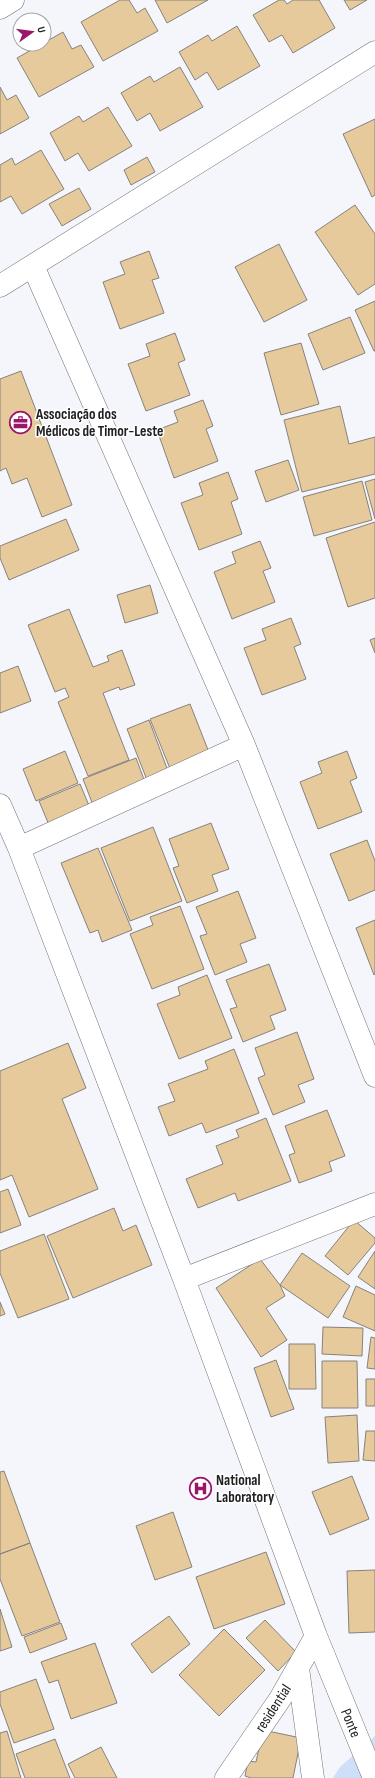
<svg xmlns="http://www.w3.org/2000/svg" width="375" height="1778" viewBox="0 0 375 1778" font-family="'Sofia Sans Condensed',sans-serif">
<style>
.water{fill:#cedffa}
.building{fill:#e7ca9b;stroke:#85827e}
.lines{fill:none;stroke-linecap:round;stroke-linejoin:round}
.street-casing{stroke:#707176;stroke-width:23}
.street{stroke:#fff;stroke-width:22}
.labels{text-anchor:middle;stroke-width:3;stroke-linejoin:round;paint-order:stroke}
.poi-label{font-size:15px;font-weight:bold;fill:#212123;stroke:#fff;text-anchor:start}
.street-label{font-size:15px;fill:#212123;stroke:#fff}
</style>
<rect width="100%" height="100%" fill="#f5f6fc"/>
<path class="water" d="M375,1736V1778H333L340,1767Z"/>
<path class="building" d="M120,0H129L137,13L145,8L158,31L103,61L81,22Z
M155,0H208L167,23Z
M279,0H284L287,4L293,0H319L335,28L293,53L282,35L269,42L253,15Z
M344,0H367L350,10Z
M237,26L260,66L218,90L207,72L195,80L179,52L208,35L212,41Z
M63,32L72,49L81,45L94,67L39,97L17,58Z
M180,67L203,107L160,131L150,113L137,121L121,93L150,76L154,82Z
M0,87L7,100L16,95L29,118L0,134Z
M108,107L132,146L89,171L78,153L65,161L50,133L79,116L83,122Z
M375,119V195L372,197L343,134Z
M41,150L64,189L22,214L11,196L0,202V165L12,158L15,165Z
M147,157L155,172L131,185L124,170Z
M79,188L91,209L62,226L49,204Z
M355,205L375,234V284L358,295L315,232Z
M279,244L307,300L264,322L235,267Z
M149,251L159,278L152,280L164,313L120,329L103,282L125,274L120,262Z
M375,301V351H374L355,310Z
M350,317L365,353L323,370L308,334Z
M175,333L185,360L178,363L190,395L146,411L128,364L150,356L146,344Z
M301,343L319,404L281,415L264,353Z
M21,371L72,505L42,517L27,478L12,484L6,468L0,471V379Z
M203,400L213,426L206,429L218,461L174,478L157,430L178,422L174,411Z
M340,406L349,444L375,437V474L302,492L284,420Z
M288,460L299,490L266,502L255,471Z
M228,472L238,499L231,502L242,534L199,550L181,503L203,495L199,483Z
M375,479V519L365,482Z
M362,481L372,520L314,536L303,497Z
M66,519L79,550L9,580L0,558V546Z
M375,522V598L348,607L326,538Z
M260,541L271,568L263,571L275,602L232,619L214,572L236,563L232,552Z
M150,585L158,613L125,623L117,595Z
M69,609L93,667L109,661L107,656L122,650L135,685L120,690L119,687L103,693L129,760L88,776L58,702L69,697L65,688L55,692L28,625Z
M291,618L301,644L294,647L306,679L262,695L244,648L266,640L262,629Z
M375,638V653L370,640Z
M18,666L31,701L0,713V673Z
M190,704L210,755L171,771L150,719Z
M149,720L168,771L147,780L127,729Z
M65,751L78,783L36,801L23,769Z
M347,751L357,778L350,781L362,812L318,829L300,782L322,773L318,762Z
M136,758L146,785L93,805L83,779Z
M80,784L90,808L49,825L39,801Z
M211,823L229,869L212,875L218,891L187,903L173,868L179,866L169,839Z
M153,827L182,901L130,921L101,848Z
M367,840L375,861V890L349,901L330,854Z
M98,848L132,930L102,942L98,930L90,933L61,863Z
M238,891L256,938L240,944L247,962L215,975L200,936L207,934L196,907Z
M180,906L204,969L152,989L130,934L153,925L150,917Z
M375,920V974L374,975L356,928Z
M269,964L286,1010L270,1016L275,1029L243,1042L230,1009L237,1007L226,980Z
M207,975L232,1038L179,1059L157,1004L180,995L178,987Z
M297,1032L314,1079L298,1085L305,1102L273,1115L258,1078L265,1075L255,1048Z
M68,1043L86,1088L62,1099L98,1189L29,1217L12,1175L0,1180V1071Z
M234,1049L259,1113L206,1133L202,1123L169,1136L158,1107L175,1101L168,1084L208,1069L205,1061Z
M327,1110L345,1156L329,1162L332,1171L299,1183L289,1155L295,1153L285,1126Z
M266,1118L291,1181L238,1201L235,1193L198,1208L186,1179L223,1164L216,1146L239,1137L236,1130Z
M8,1189L21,1225L0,1233V1192Z
M114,1208L123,1231L136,1225L152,1265L73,1298L47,1236Z
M354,1220L375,1238V1243L348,1275L325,1256Z
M44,1234L69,1299L18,1318L0,1273V1251Z
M375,1251V1289L358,1277Z
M302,1253L350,1286L328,1318L280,1285Z
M260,1259L280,1285L285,1296L266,1308L287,1340L261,1357L216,1288Z
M356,1286L375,1295V1331L343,1317Z
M0,1302L5,1314L0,1316Z
M323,1327L363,1328L362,1356L322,1354Z
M371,1337L375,1338V1369L367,1368Z
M289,1344H315L316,1389H289Z
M276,1360L294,1409L271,1417L254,1368Z
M322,1361H357L358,1408H322Z
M366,1379H375V1406H366Z
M357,1415L359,1461L328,1463L325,1417Z
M366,1431H375V1461L363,1460Z
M4,1471L30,1543L0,1554V1472Z
M352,1476L369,1519L330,1535L312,1492Z
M173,1512L192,1567L155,1580L136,1526Z
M30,1543L60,1622L22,1636L0,1579V1554Z
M266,1552L285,1604L214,1629L196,1577Z
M375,1570V1632L349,1633L347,1571Z
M0,1609L12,1647L0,1651Z
M169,1616L190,1644L152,1673L131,1644Z
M265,1620L296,1652L278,1671L246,1638Z
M61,1623L67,1639L30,1653L24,1637Z
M224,1629L265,1670L219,1716L179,1675Z
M95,1643L117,1703L71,1719L58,1680L49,1683L41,1662Z
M36,1679L54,1729L14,1743L0,1704V1692Z
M263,1730L301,1738L293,1778H251L245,1776L248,1761L256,1762Z
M7,1731L21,1778H0V1733Z
M55,1739L70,1778H25L16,1754Z
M101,1747L117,1778H75L68,1764Z"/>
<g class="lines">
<defs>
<path id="street" d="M0,8L13,0
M33,266L244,745L375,1076
M0,286L375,52
M0,805L19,848L184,1279L316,1636L374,1778
M19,848L244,745
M184,1279L375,1204
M298,1668L313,1778
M226,1778L280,1699L316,1636"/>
</defs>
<use href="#street" class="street-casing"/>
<use href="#street" class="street"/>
</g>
<defs>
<symbol id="office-ring" viewBox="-11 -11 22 22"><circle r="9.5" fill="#fff" stroke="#9b1668" stroke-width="1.5"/><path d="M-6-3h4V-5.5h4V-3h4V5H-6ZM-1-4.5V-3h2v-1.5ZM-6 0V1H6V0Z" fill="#9b1668"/></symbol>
<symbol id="hospital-ring" viewBox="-11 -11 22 22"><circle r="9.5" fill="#fff" stroke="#9b1668" stroke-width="1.5"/><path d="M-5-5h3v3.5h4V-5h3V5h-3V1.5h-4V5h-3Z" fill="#9b1668"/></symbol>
</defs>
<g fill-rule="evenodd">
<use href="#office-ring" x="8" y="410" width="25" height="25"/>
<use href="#hospital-ring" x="188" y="1476" width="25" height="25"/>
</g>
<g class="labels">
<g class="poi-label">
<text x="36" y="419">Associação dos<tspan x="36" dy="17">Médicos de Timor-Leste</tspan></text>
<text x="216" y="1485">National<tspan x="216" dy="17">Laboratory</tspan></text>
</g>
<g class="street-label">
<text transform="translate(273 1708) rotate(-57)" y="5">residential</text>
<text transform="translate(351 1723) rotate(68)" y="5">Ponte</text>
</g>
</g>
<g transform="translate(32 32) rotate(76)"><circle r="19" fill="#ffffff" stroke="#a6a6a7"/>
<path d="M0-3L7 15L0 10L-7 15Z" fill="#9b1668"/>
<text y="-6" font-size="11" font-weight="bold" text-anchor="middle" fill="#212123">U</text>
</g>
</svg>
